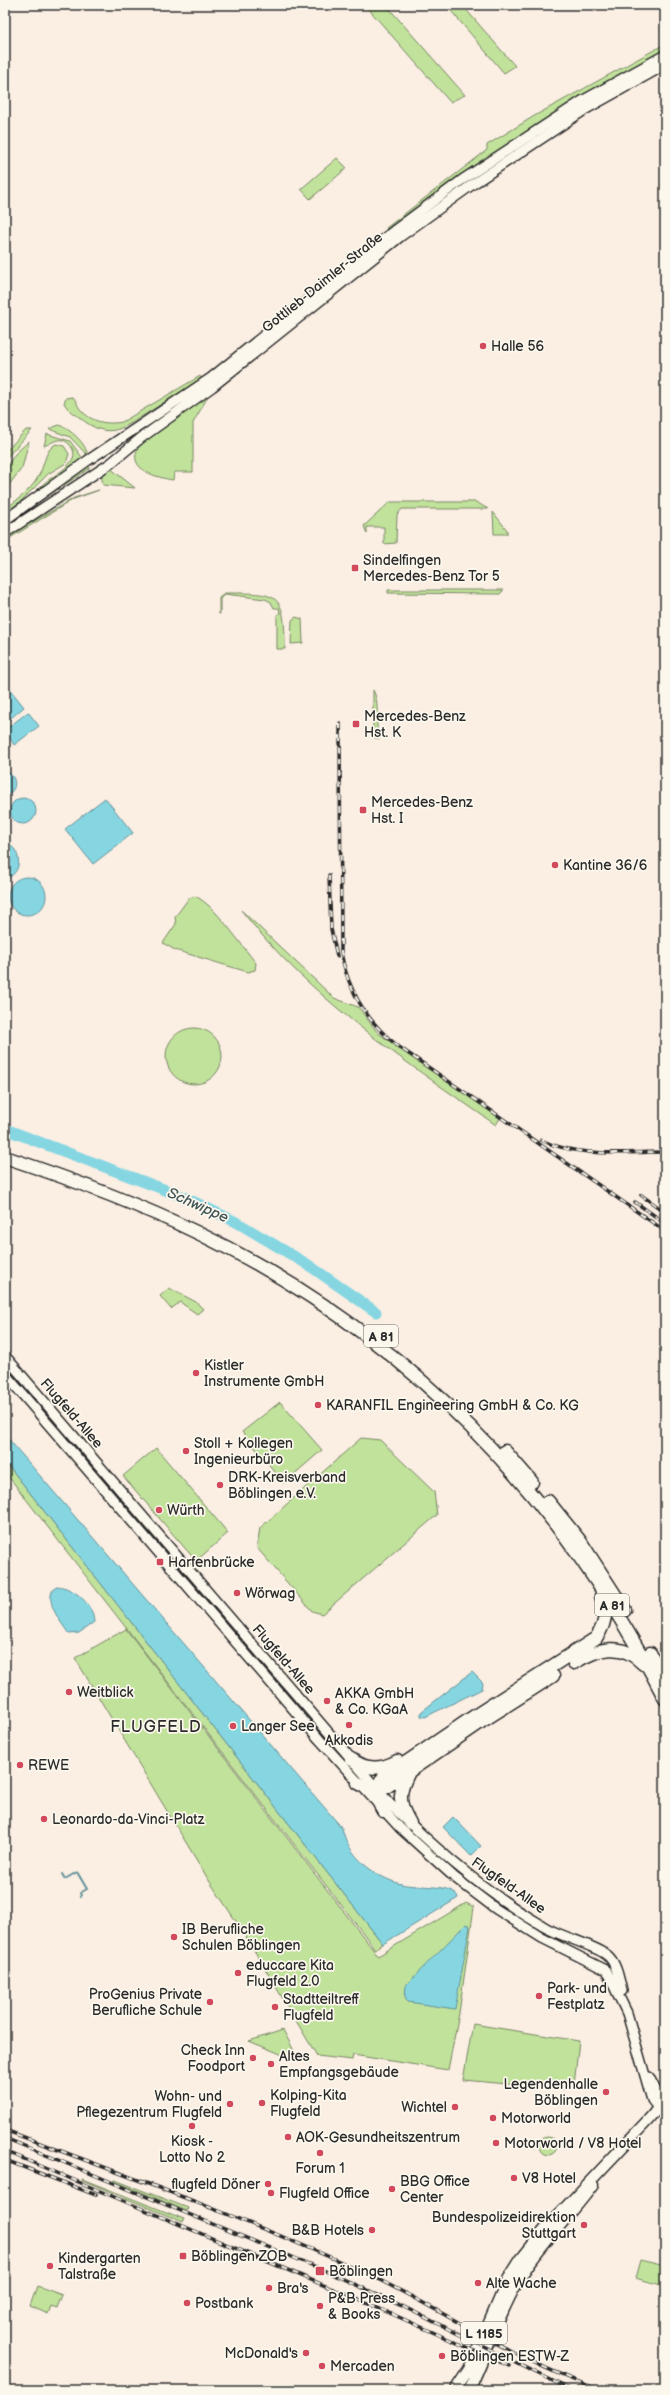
<svg xmlns="http://www.w3.org/2000/svg" width="670" height="2395" viewBox="0 0 670 2395" font-family="'Balsamiq Sans',sans-serif">
<style>
.green{fill:#c1e29b;stroke:#768663}
.water{fill:#86d6e2;stroke:#629299}
.lines{fill:none;stroke-linecap:round;stroke-linejoin:round}
.stream{stroke:#629299;stroke-width:2}
.river{stroke:#86d6e2;stroke-width:11}
.secondary-casing{stroke:#2b2b2b;stroke-width:12}
.primary-casing{stroke:#2b2b2b;stroke-width:13}
.highway-casing{stroke:#2b2b2b;stroke-width:15}
.secondary{stroke:#fbf7ec;stroke-width:9}
.primary{stroke:#fbf7ec;stroke-width:10}
.highway{stroke:#fbf7ec;stroke-width:12}
.rail-casing{stroke:#2b2b2b;stroke-width:3.5}
.rail{stroke:#fbf7ec;stroke-width:2;stroke-dasharray:6;stroke-linecap:butt}
.poi-dot{fill:#d1495b;stroke:#fbf7ec;stroke-width:1.5}
.labels{text-anchor:middle;stroke-width:3.5;stroke-linejoin:round;paint-order:stroke}
.shield{fill:#fbf7ec;stroke:#696865;stroke-width:1}
.shield-label{font-size:13px;font-weight:bold;fill:#2b2b2b}
.street-label{font-size:14px;fill:#2b2b2b;stroke:#fbf7ec}
.poi-label{font-size:14px;fill:#2b2b2b;stroke:#fbf7ec;text-anchor:start}
.water-label{font-size:15px;font-style:italic;fill:#425659;stroke:#fbf7ec}
.quarter-label{font-size:16px;letter-spacing:1px;fill:#2b2b2b;stroke:#fbf7ec}
</style>
<rect width="100%" height="100%" fill="#fbeee3"/>
<filter id="ink" filterUnits="userSpaceOnUse"><feTurbulence type="fractalNoise" baseFrequency=".025" numOctaves="2"/><feDisplacementMap in="SourceGraphic" scale="8" xChannelSelector="R" yChannelSelector="G"/><feConvolveMatrix kernelMatrix="1 2 1 2 8 2 1 2 1" color-interpolation-filters="sRGB"/></filter>
<g filter="url(#ink)">
<path class="green" d="M365,5H386L465,95L450,102Z
M446,5H462L515,66L504,73Z
M665,44V51L546,120L478,164L388,230L386,228L487,150V145L536,115Z
M337,158L347,168L310,199L301,189Z
M200,376L202,380C186,390 168,399 152,410C124,427 110,443 79,417C74,413 67,409 64,403L66,398L72,397C77,400 77,406 81,410C91,422 107,425 122,422Z
M205,397L207,398L193,423V472H174L173,480C153,477 122,467 142,442Z
M59,425C69,428 88,445 87,455L70,437L49,429Z
M26,430H32L5,459V452Z
M47,434L70,441L84,460L32,497C36,491 41,485 47,481C57,473 85,460 69,444C60,435 52,443 44,446Z
M29,441L22,468L5,490V469L15,454Z
M56,444L64,446L69,454L66,463L48,474L21,501L5,513V509C20,498 34,488 41,471C45,461 46,449 56,444Z
M87,465L90,468L33,506L5,529L14,519Z
M110,468L135,488L103,485L101,474Z
M99,490L74,499L5,541V538L74,498Z
M390,502H476L488,509H402L397,515L396,543L384,544V527H367V534L364,526Z
M493,512L507,530V534H494Z
M388,590H503V591L500,594L388,593Z
M225,593C279,593 285,592 285,649H277V615L280,613L279,608H274L271,602L265,599L225,594L220,599V614H219V598Z
M296,617L302,619L303,643L291,644L292,620Z
M373,690C381,703 374,724 379,739L373,737Z
M195,896C215,905 241,945 256,963L255,970L248,972L175,950L163,943L176,924L175,917L189,898Z
M241,910L334,998L358,1007L378,1033L500,1118L496,1125C404,1061 311,999 241,910Z
M166 1056a28 28 0 1 1 56 0a28 28 0 1 1-56 0Z
M169,1288L196,1302L203,1309L197,1314L180,1302L171,1309L160,1296Z
M280,1402L322,1450L284,1483L242,1432Z
M361,1438L380,1440L434,1492L437,1515L322,1614L312,1611L257,1548L260,1528Z
M156,1448L228,1533L196,1561L123,1476Z
M5,1461L383,1944L375,1949L363,1933L5,1472Z
M126,1629L378,1956L466,1903L474,1907L459,2013L448,2070L353,2055L352,2060L317,2056L245,1935L208,1879L75,1658Z
M473,2024L579,2041L574,2085L564,2089L463,2080Z
M283,2030L300,2062L249,2041Z
M539 2146a9 9 0 1 1 18 0a9 9 0 1 1-18 0Z
M82,2179L184,2219L183,2222L82,2180Z
M115,2180L188,2208L187,2211L114,2181Z
M640,2260L665,2266V2286L635,2278Z
M37,2286L62,2295L57,2308L51,2306L48,2314L30,2306Z"/>
<path class="water" d="M8,687L24,707L5,723V690Z
M28,712L39,726L14,745L5,730Z
M5,771C18,776 18,791 5,796Z
M10 811a13 13 0 1 1 26 0a13 13 0 1 1-26 0Z
M105,798L133,833L93,864L65,829Z
M5,842C22,849 24,873 5,879Z
M8 896a19 19 0 1 1 38 0a19 19 0 1 1-38 0Z
M5,1435L342,1828C348,1856 374,1877 401,1884C414,1888 455,1883 458,1898L383,1944L5,1461Z
M56,1586C74,1587 93,1604 94,1622L79,1633L69,1634C60,1621 42,1599 56,1586Z
M472,1672L483,1683L482,1689L425,1717L421,1716V1712Z
M453,1817L481,1846L471,1856L443,1827Z
M466,1924L470,1926L455,2009L408,2002L405,1997L406,1985Z"/>
<g class="lines">
<path class="stream" d="M62,1874L65,1879L77,1872L87,1889L80,1893L81,1896"/>
<path class="river" d="M5,1129L184,1197L238,1223L307,1264L376,1312"/>
<defs>
<path id="secondary" d="M5,520L87,461L211,378L396,229L462,180L582,101L665,55
M5,533L111,463L141,438L212,387L401,236L473,184L586,109L665,65
M5,1356L390,1804C436,1850 486,1893 543,1926C561,1937 592,1944 607,1955C617,1963 619,1980 622,1991
M5,1374L319,1739L400,1828L454,1877L496,1909L542,1938L606,1970L627,2013L652,2100L658,2108
M649,2077L662,2102"/>
<path id="primary" d="M457,2387L469,2369L507,2281L521,2259L545,2229L650,2118L665,2099
M469,2390C487,2353 499,2313 520,2278C540,2244 570,2217 593,2185"/>
<path id="highway" d="M5,1157C71,1179 136,1203 198,1233C406,1333 561,1495 665,1699
M505,1451L532,1482
M548,1501L581,1542L625,1610
M650,1653L665,1680
M574,1663C598,1648 622,1641 643,1664
M351,1759C365,1770 381,1770 397,1761
M409,1772C398,1793 398,1803 410,1823
M358,1783L374,1791L385,1788L481,1722L553,1676
M383,1811C377,1802 374,1786 383,1778L476,1715L596,1638C605,1625 609,1611 601,1596"/>
</defs>
<use href="#secondary" class="secondary-casing"/>
<use href="#primary" class="primary-casing"/>
<use href="#highway" class="highway-casing"/>
<use href="#secondary" class="secondary"/>
<use href="#primary" class="primary"/>
<use href="#highway" class="highway"/>
<defs>
<path id="rail" d="M340,723L341,952C348,992 367,1022 399,1047L665,1231
M329,875L331,929L337,956
M541,1140C578,1158 625,1152 665,1152
M641,1195L665,1212
M635,1202L665,1223
M5,2130C124,2175 245,2218 361,2271C441,2308 516,2362 601,2390
M5,2138L321,2269L392,2301L571,2390
M5,2151L392,2314L509,2366
M5,2160L96,2195"/>
</defs>
<use href="#rail" class="rail-casing"/>
<use href="#rail" class="rail"/>
</g>
</g>
<g class="poi-dot">
<circle cx="483" cy="346" r="4"/>
<rect x="351" y="564" width="8" height="8" rx="2"/>
<rect x="352" y="720" width="8" height="8" rx="2"/>
<rect x="359" y="806" width="8" height="8" rx="2"/>
<circle cx="555" cy="865" r="4"/>
<circle cx="196" cy="1373" r="4"/>
<circle cx="318" cy="1405" r="4"/>
<circle cx="186" cy="1451" r="4"/>
<circle cx="220" cy="1485" r="4"/>
<circle cx="159" cy="1510" r="4"/>
<rect x="156" y="1558" width="8" height="8" rx="2"/>
<circle cx="237" cy="1593" r="4"/>
<circle cx="69" cy="1692" r="4"/>
<circle cx="327" cy="1701" r="4"/>
<circle cx="349" cy="1725" r="4"/>
<circle cx="233" cy="1726" r="4"/>
<circle cx="20" cy="1765" r="4"/>
<circle cx="44" cy="1819" r="4"/>
<circle cx="174" cy="1937" r="4"/>
<circle cx="238" cy="1973" r="4"/>
<circle cx="539" cy="1996" r="4"/>
<circle cx="210" cy="2002" r="4"/>
<circle cx="275" cy="2007" r="4"/>
<circle cx="253" cy="2058" r="4"/>
<circle cx="271" cy="2064" r="4"/>
<circle cx="606" cy="2092" r="4"/>
<circle cx="262" cy="2103" r="4"/>
<circle cx="230" cy="2104" r="4"/>
<circle cx="455" cy="2107" r="4"/>
<circle cx="493" cy="2118" r="4"/>
<circle cx="192" cy="2126" r="4"/>
<circle cx="288" cy="2137" r="4"/>
<circle cx="496" cy="2143" r="4"/>
<circle cx="320" cy="2153" r="4"/>
<circle cx="514" cy="2178" r="4"/>
<circle cx="268" cy="2184" r="4"/>
<circle cx="392" cy="2189" r="4"/>
<circle cx="271" cy="2193" r="4"/>
<circle cx="584" cy="2225" r="4"/>
<circle cx="372" cy="2230" r="4"/>
<rect x="179" y="2252" width="8" height="8" rx="2"/>
<circle cx="50" cy="2266" r="4"/>
<rect x="315" y="2266" width="10" height="10" rx="2"/>
<circle cx="478" cy="2283" r="4"/>
<circle cx="269" cy="2288" r="4"/>
<circle cx="187" cy="2303" r="4"/>
<circle cx="320" cy="2306" r="4"/>
<circle cx="306" cy="2353" r="4"/>
<circle cx="442" cy="2356" r="4"/>
<circle cx="322" cy="2366" r="4"/>
</g>
<g class="labels">
<g class="shield">
<rect x="364" y="1325" width="34" height="22" rx="3"/>
<rect x="595" y="1594" width="34" height="22" rx="3"/>
<rect x="461" y="2322" width="46" height="22" rx="3"/>
</g>
<g class="shield-label">
<text x="381" y="1341">A 81</text>
<text x="612" y="1610">A 81</text>
<text x="484" y="2338">L 1185</text>
</g>
<g class="street-label">
<text transform="translate(322 282) rotate(-39)" y="5">Gottlieb-Daimler-Straße</text>
<text transform="translate(72 1413) rotate(49)" y="5">Flugfeld-Allee</text>
<text transform="translate(284 1659) rotate(49)" y="5">Flugfeld-Allee</text>
<text transform="translate(509 1885) rotate(35)" y="5">Flugfeld-Allee</text>
</g>
<g class="poi-label">
<text x="491" y="351">Halle 56</text>
<text x="363" y="565">Sindelfingen<tspan x="363" dy="16">Mercedes-Benz Tor 5</tspan></text>
<text x="364" y="721">Mercedes-Benz<tspan x="364" dy="16">Hst. K</tspan></text>
<text x="371" y="807">Mercedes-Benz<tspan x="371" dy="16">Hst. I</tspan></text>
<text x="563" y="870">Kantine 36/6</text>
<text x="204" y="1370">Kistler<tspan x="204" dy="16">Instrumente GmbH</tspan></text>
<text x="326" y="1410">KARANFIL Engineering GmbH &amp; Co. KG</text>
<text x="194" y="1448">Stoll + Kollegen<tspan x="194" dy="16">Ingenieurbüro</tspan></text>
<text x="228" y="1482">DRK-Kreisverband<tspan x="228" dy="16">Böblingen e.V.</tspan></text>
<text x="167" y="1515">Würth</text>
<text x="168" y="1567">Harfenbrücke</text>
<text x="245" y="1598">Wörwag</text>
<text x="77" y="1697">Weitblick</text>
<text x="335" y="1698">AKKA GmbH<tspan x="335" dy="16">&amp; Co. KGaA</tspan></text>
<text x="241" y="1731">Langer See</text>
<text x="349" y="1745" text-anchor="middle">Akkodis</text>
<text x="28" y="1770">REWE</text>
<text x="52" y="1824">Leonardo-da-Vinci-Platz</text>
<text x="182" y="1934">IB Berufliche<tspan x="182" dy="16">Schulen Böblingen</tspan></text>
<text x="246" y="1970">educcare Kita<tspan x="246" dy="16">Flugfeld 2.0</tspan></text>
<text x="547" y="1993">Park- und<tspan x="547" dy="16">Festplatz</tspan></text>
<text x="202" y="1999" text-anchor="end">ProGenius Private<tspan x="202" dy="16">Berufliche Schule</tspan></text>
<text x="283" y="2004">Stadtteiltreff<tspan x="283" dy="16">Flugfeld</tspan></text>
<text x="245" y="2055" text-anchor="end">Check Inn<tspan x="245" dy="16">Foodport</tspan></text>
<text x="279" y="2061">Altes<tspan x="279" dy="16">Empfangsgebäude</tspan></text>
<text x="598" y="2089" text-anchor="end">Legendenhalle<tspan x="598" dy="16">Böblingen</tspan></text>
<text x="270" y="2100">Kolping-Kita<tspan x="270" dy="16">Flugfeld</tspan></text>
<text x="222" y="2101" text-anchor="end">Wohn- und<tspan x="222" dy="16">Pflegezentrum Flugfeld</tspan></text>
<text x="447" y="2112" text-anchor="end">Wichtel</text>
<text x="501" y="2123">Motorworld</text>
<text x="296" y="2142">AOK-Gesundheitszentrum</text>
<text x="192" y="2146" text-anchor="middle">Kiosk -<tspan x="192" dy="16">Lotto No 2</tspan></text>
<text x="504" y="2148">Motorworld / V8 Hotel</text>
<text x="320" y="2173" text-anchor="middle">Forum 1</text>
<text x="522" y="2183">V8 Hotel</text>
<text x="400" y="2186">BBG Office<tspan x="400" dy="16">Center</tspan></text>
<text x="260" y="2189" text-anchor="end">flugfeld Döner</text>
<text x="279" y="2198">Flugfeld Office</text>
<text x="576" y="2222" text-anchor="end">Bundespolizeidirektion<tspan x="576" dy="16">Stuttgart</tspan></text>
<text x="364" y="2235" text-anchor="end">B&amp;B Hotels</text>
<text x="191" y="2261">Böblingen ZOB</text>
<text x="58" y="2263">Kindergarten<tspan x="58" dy="16">Talstraße</tspan></text>
<text x="329" y="2276">Böblingen</text>
<text x="486" y="2288">Alte Wache</text>
<text x="277" y="2293">Bra's</text>
<text x="328" y="2303">P&amp;B Press<tspan x="328" dy="16">&amp; Books</tspan></text>
<text x="195" y="2308">Postbank</text>
<text x="298" y="2358" text-anchor="end">McDonald's</text>
<text x="450" y="2361">Böblingen ESTW-Z</text>
<text x="330" y="2371">Mercaden</text>
</g>
<g class="water-label">
<text transform="translate(198 1205) rotate(24)" y="5">Schwippe</text>
</g>
<g class="quarter-label">
<text x="156" y="1732">FLUGFELD</text>
</g>
</g>
<rect width="670" height="2395" fill="none" stroke="#fbf7ec" stroke-width="20"/>
<rect x="10" y="10" width="650" height="2375" fill="none" stroke="#2b2b2b" stroke-width="1.5" filter="url(#ink)"/>
</svg>
